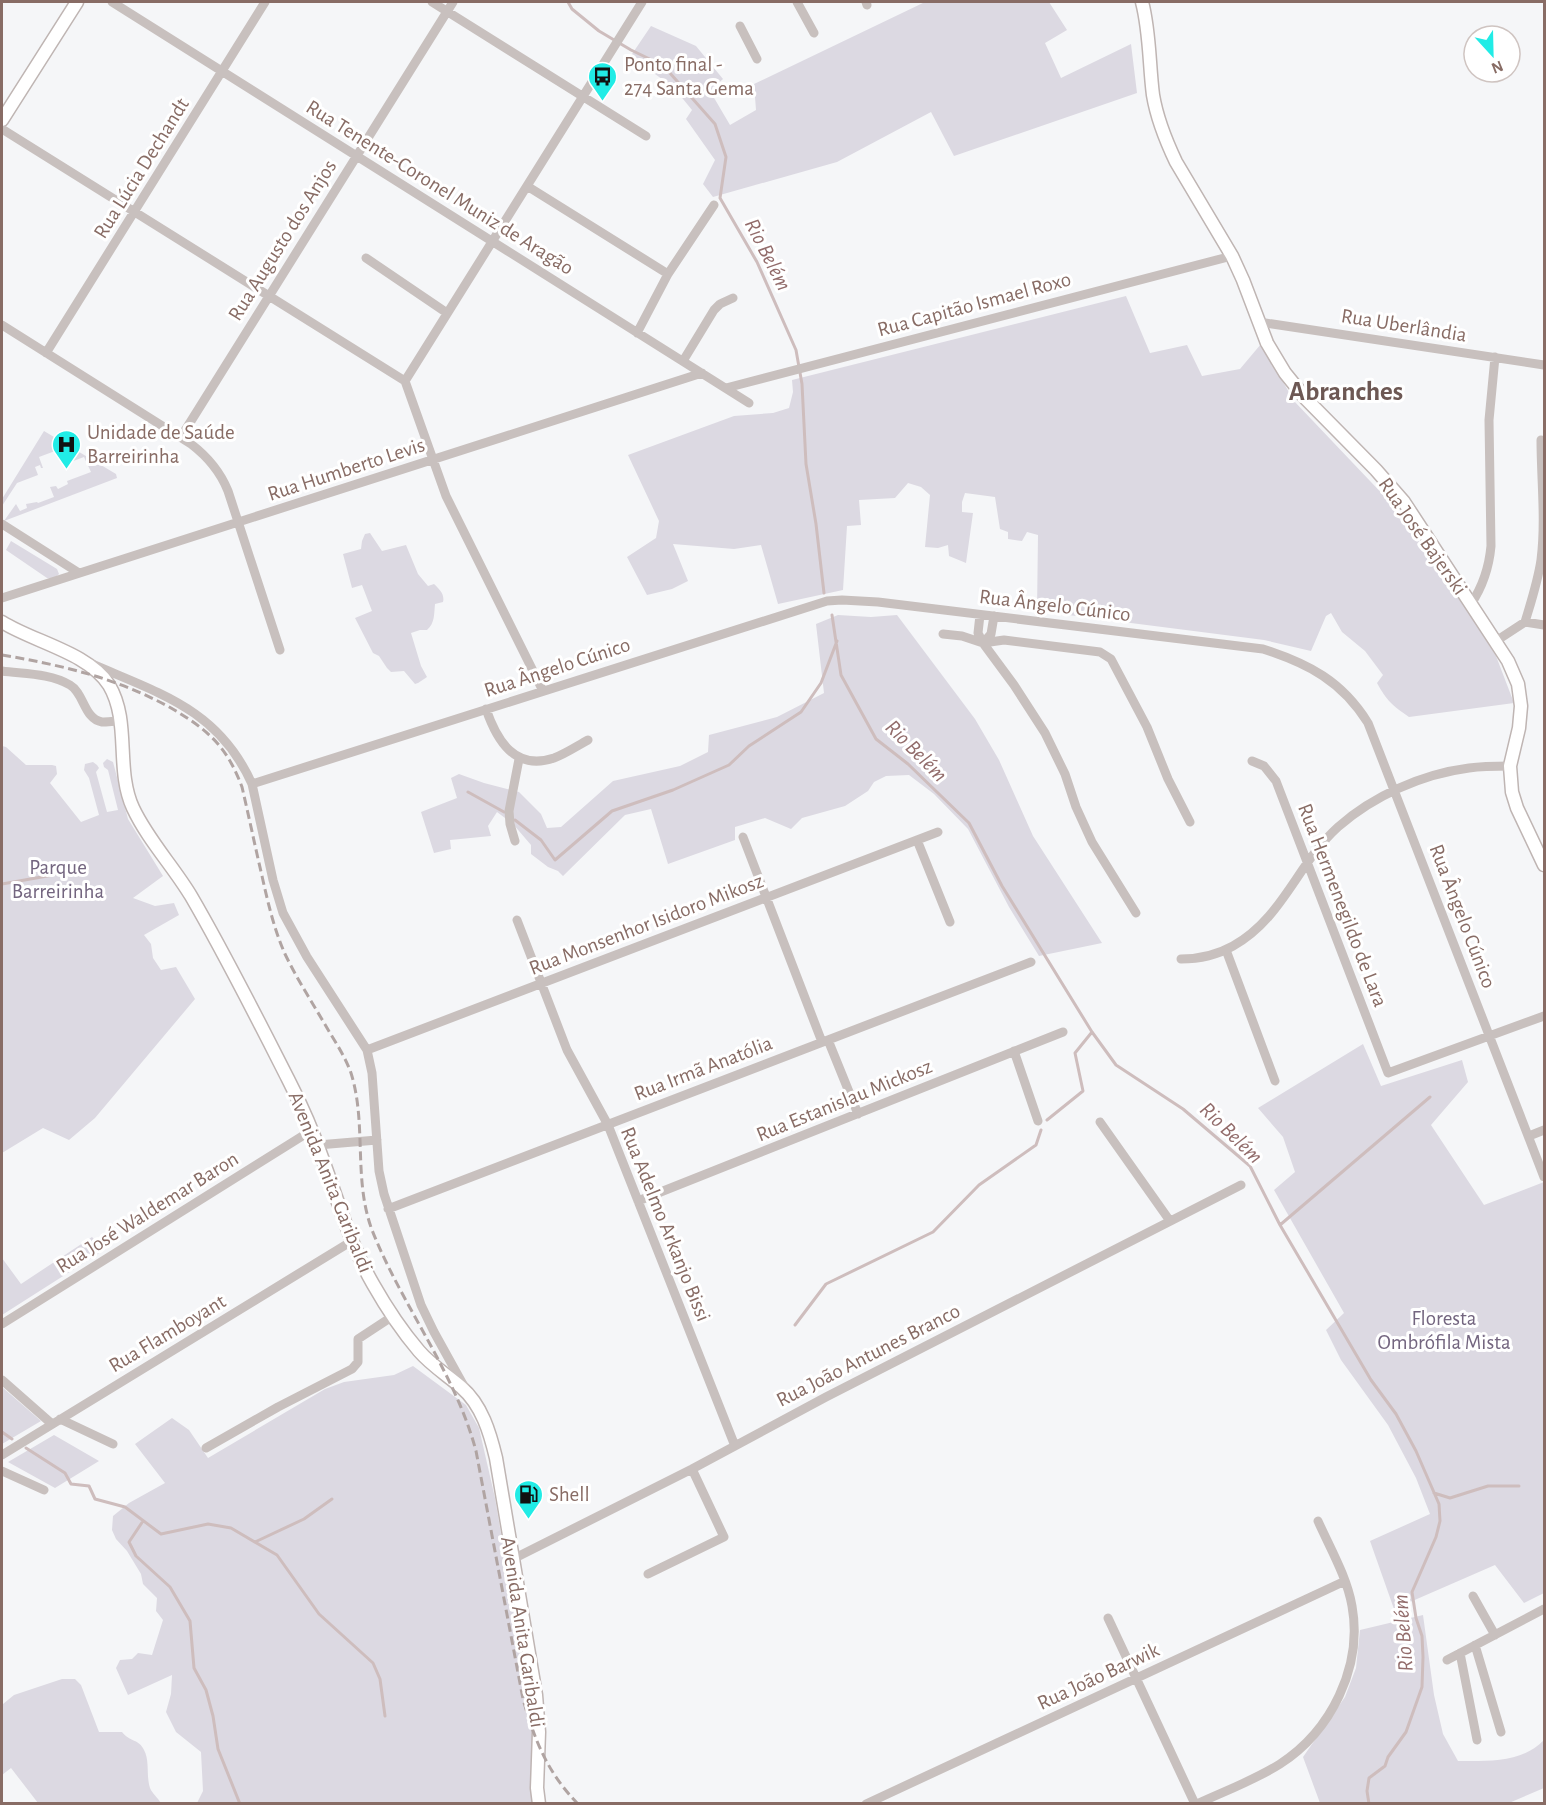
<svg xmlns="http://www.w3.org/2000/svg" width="1546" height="1805" viewBox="0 0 1546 1805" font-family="'Alegreya Sans',sans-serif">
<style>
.green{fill:#dcd9e2}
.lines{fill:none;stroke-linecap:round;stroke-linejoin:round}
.stream{stroke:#cebdbd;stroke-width:3}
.secondary-casing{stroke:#bfb5b3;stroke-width:15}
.street{stroke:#c8c0be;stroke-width:9}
.secondary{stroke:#fff;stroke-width:12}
.rail{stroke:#b0a4a2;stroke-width:3;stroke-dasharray:9 4.5;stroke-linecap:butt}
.labels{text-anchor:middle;stroke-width:6;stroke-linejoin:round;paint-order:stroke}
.poi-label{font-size:21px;fill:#886c65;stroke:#fff;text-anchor:start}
.street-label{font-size:21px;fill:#886c65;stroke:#fff}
.park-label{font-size:21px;fill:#73657f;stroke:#fff}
.water-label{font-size:22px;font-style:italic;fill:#926c6b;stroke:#fff}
.district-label{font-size:27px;font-weight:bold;fill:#6d5854;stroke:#fff}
</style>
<rect width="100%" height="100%" fill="#f5f6f8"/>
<path class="green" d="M925,2H1049L1067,30L1045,43L1061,78L1131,44L1137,93L954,156L931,112L837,162L713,197L703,184L715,160L686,119L692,110L674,88L655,74L628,60L651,26L696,46L723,79L710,91L730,125L756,110L754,84Z
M1126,296L1150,353L1187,345L1202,376L1240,369L1261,344L1294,401L1390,502L1442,571L1496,656L1514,703L1409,717C1392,705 1387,701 1377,683L1383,675L1365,651L1342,632L1331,613L1326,616L1311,651L1264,640L1037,611L1038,535L1027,532L1022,541L1008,539V532L1000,529L995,497L965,493L962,502V512L973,513L966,563L949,556L948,545L938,548L925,547L930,495L921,487L908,483L895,498L859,500L861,525L847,526L843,590L778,604L761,545L734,549L673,544L688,581L672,589L647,595L627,557L656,538L659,521L628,455L734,416L773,413L789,408L793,392L792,380Z
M44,431L116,474L117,478L4,521L16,504L20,511L27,508L26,504L37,502L38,503L54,497L50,487L56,486L58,489L68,484L67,481L91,472L84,457L68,463L64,452L57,455L55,451L39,457L43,468H41L40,465L35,467L38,475L17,483L2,506V499Z
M370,533L382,551L406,545L418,574L428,586L434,584C439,589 445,594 443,602L435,604C434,614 435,623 427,630H420L411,633L421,666L427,677L418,683L415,684L404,671L391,672L387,668L379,656L373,653L355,618L372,611L362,585L352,588L343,554L361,549L362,541L365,534Z
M11,541L57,569L59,574C56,578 51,579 47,578L6,550Z
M838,615L871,617L897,615L975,719L999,760L1033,836L1102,943L1039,956L1009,907L968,829L934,794L909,775L886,776L874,782L868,791L845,806L802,818L791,829L765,818L735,827V840L668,864L651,809L625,815L563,876L558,871L548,867L531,854V845L513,824L497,812L488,826L491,836L450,840L451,849L434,853L421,812L457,798L451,778L459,774L484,783L519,792L541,814L547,828L561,827L613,781L680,766L708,752L709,735L777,717L824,693L816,624Z
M2,746L6,747L26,765H52L56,766L57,774L50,783L81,822L99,815L89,778L84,770L85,764L93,762L97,765L99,768L96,772L107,812L118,810L108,770L104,767L103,763L107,759L113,762L128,819L163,876L133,898L155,906L174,903L179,915L144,935L151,944L153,958L161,970L176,967L195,999L95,1118L69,1140L43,1128L2,1153Z
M1363,1044L1381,1086L1462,1060L1468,1082L1431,1125L1484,1205L1544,1182V1593L1524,1603L1495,1565L1394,1609L1370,1541L1430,1514L1416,1478L1388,1425L1341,1360L1326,1330L1344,1313L1274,1190L1295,1172L1283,1137L1258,1108Z
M92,1237L104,1250L2,1315V1258L21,1284Z
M413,1366L466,1405L479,1428L495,1498L532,1719L533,1803H197L203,1791L201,1752L176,1732L166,1712L171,1694L172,1675L128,1695L116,1668L120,1660L132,1659L138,1653L152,1655L163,1620L156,1611L157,1598L143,1584L141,1574L127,1551L116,1539L112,1530L113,1516L129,1503L165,1483L135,1444L172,1418L189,1430L208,1458L325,1389L344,1382L394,1375Z
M2,1387L41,1421L2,1444Z
M54,1435L99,1461L55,1488L8,1462Z
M1423,1615L1434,1695L1443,1734L1458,1761C1488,1761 1522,1763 1544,1740V1788L1509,1803H1320L1303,1757L1345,1697L1356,1668L1360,1630Z
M62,1679H75L81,1685L99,1732H122C130,1742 139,1739 144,1750C150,1761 146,1776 150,1788C152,1793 158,1798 161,1803H38L11,1768L2,1775L3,1704L14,1695Z"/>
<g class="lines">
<path class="stream" d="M568,2L572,9L599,31L631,50L660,64L669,72L715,124L726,157L720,198L757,262L796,350L802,384L806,464L816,524L824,593
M832,615L841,675L876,739L908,764L969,823L1002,886L1092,1032L1116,1065L1183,1109L1250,1166L1280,1225L1371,1380L1396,1414L1416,1451L1439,1504L1440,1521L1436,1537L1412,1592L1416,1618L1422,1636L1423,1657L1422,1687L1406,1732L1388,1757L1385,1766L1369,1778L1367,1791L1369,1804
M468,792L504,812
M515,820L541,840L555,860L612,811L673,790L729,765L749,746L801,712L821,683L837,641
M2,884L53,875
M1047,1120L1083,1091L1075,1053L1092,1032
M1280,1225L1430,1097
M795,1325L826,1284L933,1232L979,1185L1036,1145L1041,1130
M2,1432L12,1439
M26,1448L65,1473L71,1484L89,1486L95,1499L125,1507L161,1534L208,1524L231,1528L277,1555L319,1614L373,1663L380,1679L385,1716
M1434,1493L1450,1498L1488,1486H1519
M143,1521L129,1542L136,1556L170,1587L190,1621L194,1668L206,1690L213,1716L218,1749L240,1804
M255,1542L304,1519L332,1499"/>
<defs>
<path id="secondary" d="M1142,2C1150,32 1149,64 1153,95C1157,119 1166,141 1176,162L1232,256L1243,280L1267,343L1285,373L1306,399L1376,470L1404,502L1508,661L1518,684L1521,706L1519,728L1510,766L1512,792L1517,808L1544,865
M2,120L77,2
M2,622C34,642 89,653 109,685C131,722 115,769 133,808C148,840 173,866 191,896C226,956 257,1018 288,1079C302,1106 314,1134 324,1163C339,1204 351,1246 373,1284C386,1307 402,1331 419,1351C431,1365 447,1375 461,1387C482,1405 490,1433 496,1458L536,1695L539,1732L537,1788L539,1804"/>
</defs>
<use href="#secondary" class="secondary-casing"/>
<path class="street" d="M112,2L749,403
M432,2L646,136
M797,2L814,33
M866,2L867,5
M740,26L757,59
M2,129L405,381L446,496L543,691
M527,186L668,274
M366,258L447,313
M1259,322L1544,365
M2,325L191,444C208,457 220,471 228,491L280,650
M637,333L668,274L714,205
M46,353L265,2
M683,361L714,310L720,304L733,298
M405,381L642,2
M726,388L1232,256
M181,437L453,2
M2,524L79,573
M2,598L702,373
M1471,604C1483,586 1489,568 1491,546L1489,420L1495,357
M980,615L978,633L983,643L1014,685L1045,733L1065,774L1076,807L1092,842L1136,913
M1525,622C1531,602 1538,581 1541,560C1546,520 1541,479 1541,440
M943,634L962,636L983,643L1004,640L1100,652L1111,659L1147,727L1168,779L1190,822
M1496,641L1525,622L1544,625
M983,643L991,634L994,616
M92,664C161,694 219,710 252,784L273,880L283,913L307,957L367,1050L372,1073L379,1171L384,1194L421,1305L434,1332L465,1388
M2,671C23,674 50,673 70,685C84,693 84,719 102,722C108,722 115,721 121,721
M486,709C497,741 515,771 554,758C565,754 577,746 588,740
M1252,761L1264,766L1276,781L1388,1073L1544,1016
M252,784L827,601L842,600L878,602L1263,649C1309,664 1342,681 1368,723L1544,1177
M743,837L822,1042
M917,840L950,922
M515,841L510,824L509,811L519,759
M517,920L567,1050L608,1125L735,1446
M1226,950L1275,1081
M1181,959C1200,959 1217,955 1233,946C1283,918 1297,864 1338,827C1373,796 1422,774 1469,768C1483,766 1496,766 1510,766
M828,1040L858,1114
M367,1050L938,832
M1014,1051L1038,1121
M1100,1122L1170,1221
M1529,1136L1544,1130
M318,1145L377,1140
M638,1201L1063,1032
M388,1209L1031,962
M2,1324L312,1130
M2,1380L52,1424
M60,1419L113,1444
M206,1448L278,1407L352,1369L358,1362V1339L393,1316
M2,1455L352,1241
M2,1471L44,1490
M513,1559L692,1469L826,1397L1241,1185
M648,1574L724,1537L692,1469
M1473,1596L1495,1635
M1108,1618L1195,1804
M1475,1645L1501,1732
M1460,1653L1477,1740
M1447,1660L1544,1609
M866,1804L1345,1581
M1197,1804C1225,1791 1255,1780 1280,1764C1331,1731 1363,1667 1352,1606C1347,1577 1330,1548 1318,1521"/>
<use href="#secondary" class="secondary"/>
<path class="rail" d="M2,655C61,665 117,678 171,708C188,718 205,729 218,744C229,757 236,771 242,787C249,817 255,846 262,876C268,903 274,929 285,954C298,981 315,1007 330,1033C338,1046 346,1059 351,1073C367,1124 353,1179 372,1230C402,1306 455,1372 476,1451L523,1699C535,1741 547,1772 578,1804"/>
</g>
<defs>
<symbol id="bus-pin" viewBox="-11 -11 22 30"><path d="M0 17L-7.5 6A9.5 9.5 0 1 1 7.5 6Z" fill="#21ece6" stroke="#fff"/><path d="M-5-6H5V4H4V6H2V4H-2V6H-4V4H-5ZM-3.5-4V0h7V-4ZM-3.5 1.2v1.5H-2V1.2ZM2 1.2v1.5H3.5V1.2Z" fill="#111"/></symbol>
<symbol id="hospital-pin" viewBox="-11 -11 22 30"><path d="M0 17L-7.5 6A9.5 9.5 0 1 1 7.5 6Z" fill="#21ece6" stroke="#fff"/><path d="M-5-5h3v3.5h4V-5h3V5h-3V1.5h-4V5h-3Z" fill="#111"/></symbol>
<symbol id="fuel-pin" viewBox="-11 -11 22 30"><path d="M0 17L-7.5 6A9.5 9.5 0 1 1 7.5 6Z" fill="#21ece6" stroke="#fff"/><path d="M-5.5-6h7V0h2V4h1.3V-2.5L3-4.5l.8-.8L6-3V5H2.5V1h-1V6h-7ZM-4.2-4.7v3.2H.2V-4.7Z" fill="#111"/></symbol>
</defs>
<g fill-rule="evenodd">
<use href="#bus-pin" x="586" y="60" width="33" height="45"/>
<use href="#hospital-pin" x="50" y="428" width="33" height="45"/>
<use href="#fuel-pin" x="512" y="1478" width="33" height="45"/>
</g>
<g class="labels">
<g class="poi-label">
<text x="624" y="71">Ponto final -<tspan x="624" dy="24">274 Santa Gema</tspan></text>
<text x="87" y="439">Unidade de Saúde<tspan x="87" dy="24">Barreirinha</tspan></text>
<text x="549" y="1501">Shell</text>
</g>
<g class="street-label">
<text transform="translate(141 168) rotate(-58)" y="7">Rua Lúcia Dechandt</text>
<text transform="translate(440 187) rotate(32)" y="7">Rua Tenente-Coronel Muniz de Aragão</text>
<text transform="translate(282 240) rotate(-58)" y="7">Rua Augusto dos Anjos</text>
<text transform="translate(974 304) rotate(-15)" y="7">Rua Capitão Ismael Roxo</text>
<text transform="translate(1404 325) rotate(9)" y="7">Rua Uberlândia</text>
<text transform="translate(346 469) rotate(-18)" y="7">Rua Humberto Levis</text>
<text transform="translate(1423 536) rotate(55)" y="7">Rua José Bajerski</text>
<text transform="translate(1055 605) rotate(7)" y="7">Rua Ângelo Cúnico</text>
<text transform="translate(557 667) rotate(-18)" y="7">Rua Ângelo Cúnico</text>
<text transform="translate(1343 905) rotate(69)" y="7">Rua Hermenegildo de Lara</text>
<text transform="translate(1463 916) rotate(69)" y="7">Rua Ângelo Cúnico</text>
<text transform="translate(646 924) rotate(-21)" y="7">Rua Monsenhor Isidoro Mikosz</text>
<text transform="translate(703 1068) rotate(-21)" y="7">Rua Irmã Anatólia</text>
<text transform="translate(844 1100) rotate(-22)" y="7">Rua Estanislau Mickosz</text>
<text transform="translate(331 1182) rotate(68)" y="7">Avenida Anita Garibaldi</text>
<text transform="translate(147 1212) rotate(-32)" y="7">Rua José Waldemar Baron</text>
<text transform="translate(666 1224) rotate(68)" y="7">Rua Adelmo Arkanjo Bissi</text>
<text transform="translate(167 1333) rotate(-31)" y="7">Rua Flamboyant</text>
<text transform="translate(868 1355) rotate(-27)" y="7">Rua João Antunes Branco</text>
<text transform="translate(523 1632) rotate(81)" y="7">Avenida Anita Garibaldi</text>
<text transform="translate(1098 1676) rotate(-25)" y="7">Rua João Barwik</text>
</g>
<g class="park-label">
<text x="58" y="874">Parque<tspan x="58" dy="24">Barreirinha</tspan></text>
<text x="1444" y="1325">Floresta<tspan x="1444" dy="24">Ombrófila Mista</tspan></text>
</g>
<g class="water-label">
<text transform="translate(769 254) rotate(63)" y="8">Rio Belém</text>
<text transform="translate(917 750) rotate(45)" y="8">Rio Belém</text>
<text transform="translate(1232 1132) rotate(44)" y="8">Rio Belém</text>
<text transform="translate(1402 1633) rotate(-94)" y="8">Rio Belém</text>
</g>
<g class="district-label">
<text x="1346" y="400">Abranches</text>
</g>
</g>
<rect width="1546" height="1805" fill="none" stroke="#886c65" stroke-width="6"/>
<g transform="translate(1492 54) rotate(158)"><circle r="28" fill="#ffffff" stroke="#cfc4c1" stroke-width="1.5"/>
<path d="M0-4.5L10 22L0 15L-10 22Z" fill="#21ece6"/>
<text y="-9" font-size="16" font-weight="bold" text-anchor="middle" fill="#886c65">N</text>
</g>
</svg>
